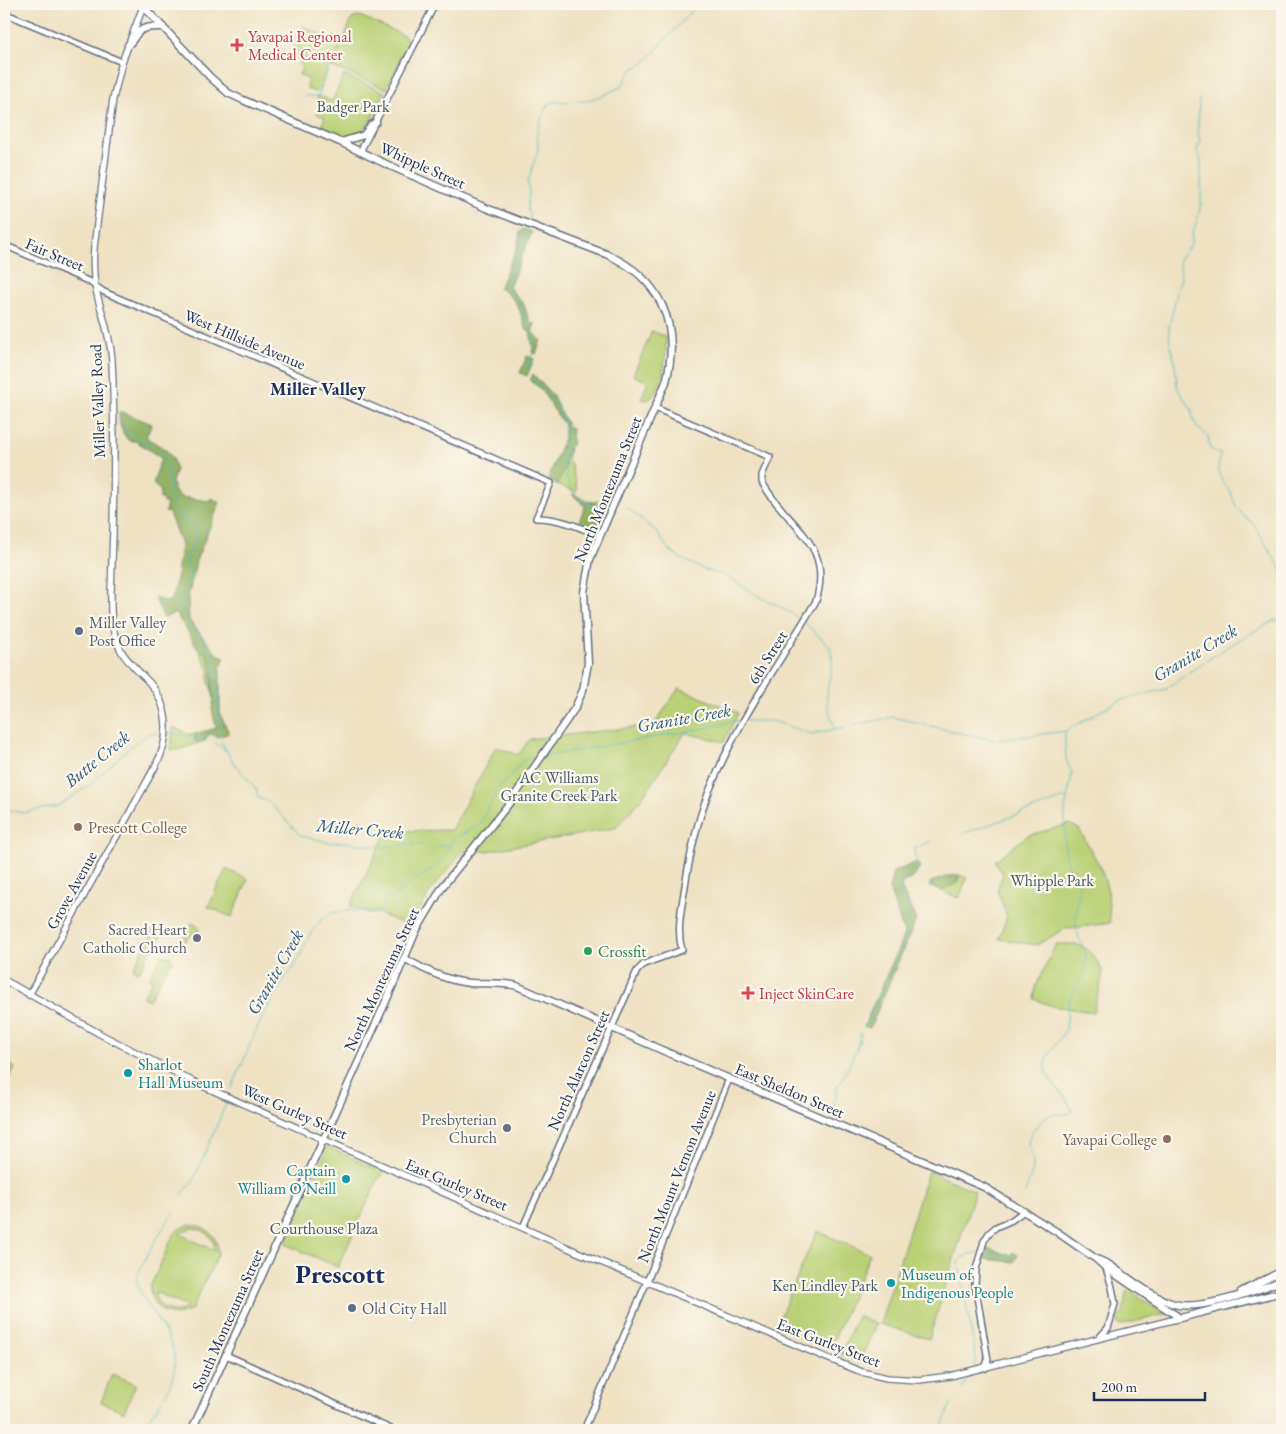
<svg xmlns="http://www.w3.org/2000/svg" width="1286" height="1434" viewBox="0 0 1286 1434" font-family="'EB Garamond',serif">
<style>
.green{fill:#bad074;stroke:#6a8069;fill-rule:evenodd}
.forest{fill:#93b266;stroke:#577062}
.lines{fill:none;stroke-linecap:round;stroke-linejoin:round}
.stream{stroke:#4bb9c4;stroke-width:1}
.tertiary-casing{stroke:#656e81;stroke-width:8}
.secondary-casing{stroke:#656e81;stroke-width:8}
.primary-casing{stroke:#656e81;stroke-width:9}
.tertiary{stroke:#fff;stroke-width:5}
.secondary{stroke:#fff;stroke-width:5.5}
.primary{stroke:#fff;stroke-width:6}
.health-dot{fill:#e0444e;stroke:#fbf7ec;stroke-width:2}
.service-dot{fill:#5c6f8a;stroke:#fbf7ec;stroke-width:2}
.education-dot{fill:#8d6e63;stroke:#fbf7ec;stroke-width:2}
.worship-dot{fill:#6b7280;stroke:#fbf7ec;stroke-width:2}
.leisure-dot{fill:#2e9e5b;stroke:#fbf7ec;stroke-width:2}
.culture-dot{fill:#0f9aa8;stroke:#fbf7ec;stroke-width:2}
.labels{text-anchor:middle;stroke-width:4.5;stroke-linejoin:round;paint-order:stroke}
.health-label{font-size:16px;fill:#be3a42;stroke:#fbf7ec;text-anchor:start}
.park-label{font-size:16px;fill:#435764;stroke:#fbf7ec}
.street-label{font-size:16px;fill:#1b2f5e;stroke:#fbf7ec}
.service-label{font-size:16px;fill:#4e5e75;stroke:#fbf7ec;text-anchor:start}
.education-label{font-size:16px;fill:#785e54;stroke:#fbf7ec;text-anchor:start}
.worship-label{font-size:16px;fill:#5b616d;stroke:#fbf7ec;text-anchor:end}
.leisure-label{font-size:16px;fill:#27864d;stroke:#fbf7ec;text-anchor:start}
.culture-label{font-size:16px;fill:#0d838f;stroke:#fbf7ec;text-anchor:start}
.neighbourhood-label{font-size:18px;font-weight:bold;fill:#1b2f5e;stroke:#fbf7ec}
.water-label{font-size:18px;font-style:italic;fill:#29587d;stroke:#fbf7ec}
.town-label{font-size:26px;font-weight:bold;fill:#1b2f5e;stroke:#fbf7ec}
</style>
<rect width="100%" height="100%" fill="#fbf7ec"/>
<filter id="ink" filterUnits="userSpaceOnUse"><feTurbulence type="fractalNoise" baseFrequency=".02" numOctaves="2"/><feDisplacementMap in="SourceGraphic" scale="10" xChannelSelector="R" yChannelSelector="G"/><feConvolveMatrix kernelMatrix="1 2 1 2 8 2 1 2 1" color-interpolation-filters="sRGB"/></filter>
<filter id="wash" filterUnits="userSpaceOnUse"><feTurbulence type="fractalNoise" baseFrequency=".0096" numOctaves="4" result="noise"/><feDisplacementMap in="SourceGraphic" scale="20" xChannelSelector="R" yChannelSelector="G"/><feGaussianBlur stdDeviation="1.12" result="paint"/><feColorMatrix in="noise" values="0 0 0 0 0 0 0 0 0 0 0 0 0 0 0 0 0 1.4 0 .05"/><feComposite in="paint" operator="in"/></filter>
<g filter="url(#wash)">
<rect width="100%" height="100%" fill="#eee2c2"/>
<path class="green" d="M360,16L405,36L408,41L387,89L332,67L352,19Z
M303,27L341,43L333,61H330L318,91L315,92L307,89L308,86L306,85L308,79L299,75L302,68L299,64L300,57L292,54Z
M344,75L385,92C379,105 365,140 346,137C338,136 328,129 321,126L325,117L317,114L321,103L316,101L318,96L332,101Z
M652,331L666,337C667,351 664,397 646,400L641,399L648,382L633,375Z
M570,449L567,459L570,462L577,488L576,492L555,484L558,483L566,454Z
M598,501L608,506L599,528L593,530C599,522 598,509 590,502Z
M206,651L212,670V690L209,683V670L200,652Z
M679,688L738,713L724,742L685,733L642,798L616,828L488,851L462,852L430,892L410,927L378,913L369,914L350,906L387,831L451,830L496,747L518,755L530,739L654,725Z
M173,727L190,735L195,734V741L198,743L178,750H171Z
M1069,824L1079,829L1101,868L1108,891L1110,923L1082,927L1066,928L1037,945L999,939L1007,916L997,890L1003,874L995,861L1027,836Z
M226,869L248,879L232,917L208,907Z
M959,875L967,878L959,898L941,891L958,882Z
M192,923L199,927V933C193,933 188,937 185,942V939L184,937Z
M154,930L162,934L153,950L151,949L139,972L133,969Z
M1056,944C1076,944 1084,942 1096,960C1097,963 1101,967 1102,970C1104,979 1095,1002 1093,1012L1052,1006L1034,999L1036,986Z
M162,955L170,956L173,962L170,963L149,1000L143,997L152,980L149,978Z
M4,1061L15,1068L5,1086L4,1085Z
M326,1146L333,1148L332,1149L376,1169L378,1167L383,1171L382,1176L379,1177L338,1267L285,1244L325,1154L322,1153Z
M928,1171L975,1191L929,1339L880,1324Z
M188,1225C206,1224 219,1236 218,1254L192,1309C174,1323 150,1310 150,1287L173,1236L179,1229ZM193,1228C206,1230 214,1237 215,1251L180,1234L185,1230ZM155,1292L187,1307V1308C173,1316 155,1308 155,1292Z
M817,1231L870,1254L830,1349L776,1326Z
M1127,1291L1137,1295L1152,1306L1166,1314L1121,1325L1118,1324L1116,1318L1123,1314L1126,1292Z
M857,1316L876,1324L860,1362L841,1354Z
M112,1374L136,1384L124,1412L101,1402Z"/>
<path class="forest" d="M523,229L532,232L509,287L524,305L530,322L535,324L532,332L541,340L536,354L532,352L533,348L530,331L525,328C520,309 517,299 499,288L518,245L520,232Z
M527,356L534,359L527,376L520,373Z
M533,374L552,395L568,427L572,429L571,438L573,442L566,454L565,460L566,465L558,483L555,484L548,479L564,438V425L540,388L530,381Z
M122,412L152,424L146,437L166,450L172,458L176,470L172,482L175,492L181,497L209,501L211,498L220,502L196,561L188,599L189,620L217,654L225,657L220,668V714L229,733L218,737L211,734L207,736L205,741L198,743L195,741V734L216,728L212,709L214,699L212,690V670L206,652H200L185,627L175,613L164,618L154,597L166,602L172,599L177,575L181,545L169,513L165,512L167,503H163V499H160V490L153,484L161,458L136,441H129C121,432 119,424 119,413Z
M572,494L598,505L599,509L597,511V524L593,530L578,524L585,506Z
M917,862L920,868L913,878L903,882L901,887L916,920L870,1028L864,1026L900,945L904,933L889,888L893,872Z
M959,875C956,888 950,884 941,891L929,886L931,882L948,876Z
M986,1248L1010,1255L1013,1252L1018,1255L1014,1262L983,1259Z"/>
<g class="lines">
<path class="stream" d="M304,96H318L332,61
M1199,99L1198,131L1200,141L1197,151L1201,160V204L1196,224L1192,233L1191,245L1179,259L1181,277L1169,326L1170,345L1175,363L1177,386L1179,391L1192,410L1193,419L1198,428L1208,436L1210,449L1220,454L1218,469L1222,481L1230,491L1237,509L1254,525L1282,571
M529,221L530,214L527,210L529,193L528,181L538,150L537,131L546,106L552,102L584,101L602,96L622,86L632,69L643,64L647,60L698,4
M528,227L506,286L521,304L527,327L531,331L534,350L527,368L528,371
M531,378C537,383 544,388 549,394C563,411 573,442 561,462L565,468L567,479L574,493L584,503L598,507
M119,418C122,422 124,427 127,431C137,440 154,445 162,456C172,471 167,492 175,509C180,518 189,522 197,530V538L190,549L186,563L190,575L183,607L187,620L207,644L216,663L213,665L216,669L220,737
M626,507L656,531L669,550L680,558L705,570L725,575L760,597L779,606L803,621
M806,624L830,647C836,667 828,676 827,694C826,706 832,718 835,729
M745,721H773L811,734L893,717L960,733L997,740L1066,731L1118,701L1166,689L1195,668L1241,639L1275,620L1282,619
M167,733L207,740
M221,741L233,762L257,790L258,798L268,801L301,836L332,843L342,842L384,847L409,844L424,845
M215,743L225,750
M546,756L702,729L733,721H741
M4,809L23,813L58,806L91,784L130,747L149,734L163,733
M962,834L1065,798
M437,846H451
M864,1028L894,964L903,947L906,936L907,907L899,885C903,877 916,877 917,867C917,862 914,854 914,849L931,841
M232,1088C247,1053 260,1016 281,984C284,978 289,974 293,969C305,950 308,928 328,915C340,908 367,912 381,911L384,907L382,902C390,895 403,894 409,884C428,872 447,862 453,839L479,825L498,789L524,760L537,758
M830,1115L834,1103L838,1085L842,1080L857,1048L861,1033
M1025,1193L1033,1170V1160L1028,1143L1030,1135L1045,1117L1053,1114H1069L1072,1111C1069,1095 1048,1085 1046,1069C1045,1053 1057,1045 1064,1032C1069,1022 1066,1012 1069,1002C1073,990 1082,980 1085,968C1089,947 1082,949 1077,932C1073,915 1080,896 1079,879C1078,872 1074,869 1068,866L1065,850V809L1072,774L1066,759L1065,745V732
M181,1196L194,1179L226,1104
M983,1252C992,1253 1005,1258 1014,1253
M974,1367L976,1358L959,1264L962,1257L979,1252
M963,1388L971,1373
M138,1430C158,1409 183,1378 172,1346C167,1332 156,1319 149,1307C145,1299 136,1287 137,1279C138,1267 166,1223 174,1212
M941,1430L949,1408L952,1403"/>
</g>
</g>
<g filter="url(#ink)">
<g class="lines">
<defs>
<path id="tertiary" d="M4,13L122,62
M360,152L435,4
M4,245L88,281L104,292L551,483L536,518C560,518 579,527 600,536
M523,1227L637,971L644,964L682,950C676,929 682,907 685,886C690,855 696,824 708,794C735,725 778,665 816,601C834,541 786,527 762,482V475L770,457L655,408
M1099,1338L1108,1328L1115,1304L1112,1287L1106,1268
M226,1355L393,1430
M985,1368L988,1360L975,1285L976,1269L984,1241L989,1233L996,1227L1012,1220L1024,1211
M584,1430L650,1274L729,1079"/>
<path id="secondary" d="M4,980L102,1035L194,1082L575,1251L827,1358L862,1372L887,1378L919,1380L950,1376L1180,1318
M29,995L156,765C172,735 169,702 145,678C128,661 118,653 113,628C110,616 111,603 111,590C112,571 112,552 113,533C114,477 115,419 112,362C111,335 100,311 95,285C93,272 93,260 94,247L113,99L122,62L144,4"/>
<path id="primary" d="M141,4L210,77L228,93L243,100L340,142L388,165L486,208L606,254C661,278 681,325 666,382L590,559L584,592L588,663L583,690L575,708L511,801L443,886L416,931L387,999L192,1430
M128,45C132,42 133,39 136,35C142,26 153,27 163,27
M341,142L364,135L371,125L376,122
M404,958C424,970 446,981 470,983C486,984 502,982 517,986L664,1051L984,1187L1057,1232L1096,1259L1106,1268L1180,1318L1282,1292
M1099,1260L1108,1264C1126,1276 1153,1298 1174,1304C1199,1311 1258,1291 1282,1280
M1241,1292L1282,1271"/>
</defs>
<use href="#tertiary" class="tertiary-casing"/>
<use href="#secondary" class="secondary-casing"/>
<use href="#primary" class="primary-casing"/>
<use href="#tertiary" class="tertiary"/>
<use href="#secondary" class="secondary"/>
<use href="#primary" class="primary"/>
</g>
</g>
<g class="health-dot">
<path d="M234.5 37.5h5v5h5v5h-5v5h-5v-5h-5v-5h5z"/>
<path d="M745.5 985.5h5v5h5v5h-5v5h-5v-5h-5v-5h5z"/>
</g>
<g class="service-dot">
<circle cx="79" cy="631" r="5"/>
<circle cx="352" cy="1308" r="5"/>
</g>
<g class="education-dot">
<circle cx="78" cy="827" r="5"/>
<circle cx="1167" cy="1139" r="5"/>
</g>
<g class="worship-dot">
<circle cx="197" cy="938" r="5"/>
<circle cx="507" cy="1128" r="5"/>
</g>
<circle class="leisure-dot" cx="588" cy="951" r="5"/>
<g class="culture-dot">
<circle cx="128" cy="1073" r="5"/>
<circle cx="346" cy="1179" r="5"/>
<circle cx="891" cy="1283" r="5"/>
</g>
<g class="labels">
<g class="health-label">
<text x="248" y="42">Yavapai Regional<tspan x="248" dy="18">Medical Center</tspan></text>
<text x="759" y="999">Inject SkinCare</text>
</g>
<g class="park-label">
<text x="353" y="112">Badger Park</text>
<text x="559" y="783">AC Williams<tspan x="559" dy="18">Granite Creek Park</tspan></text>
<text x="1052" y="886">Whipple Park</text>
<text x="324" y="1234">Courthouse Plaza</text>
<text x="825" y="1291">Ken Lindley Park</text>
</g>
<g class="street-label">
<text transform="translate(423 165) rotate(24)" y="6">Whipple Street</text>
<text transform="translate(55 254) rotate(23)" y="6">Fair Street</text>
<text transform="translate(245 339) rotate(23)" y="6">West Hillside Avenue</text>
<text transform="translate(97 401) rotate(-92)" y="6">Miller Valley Road</text>
<text transform="translate(607 489) rotate(-68)" y="6">North Montezuma Street</text>
<text transform="translate(767 657) rotate(-58)" y="6">6th Street</text>
<text transform="translate(71 890) rotate(-61)" y="6">Grove Avenue</text>
<text transform="translate(381 979) rotate(-65)" y="6">North Montezuma Street</text>
<text transform="translate(578 1070) rotate(-66)" y="6">North Alarcon Street</text>
<text transform="translate(790 1090) rotate(23)" y="6">East Sheldon Street</text>
<text transform="translate(295 1111) rotate(24)" y="6">West Gurley Street</text>
<text transform="translate(676 1176) rotate(-68)" y="6">North Mount Vernon Avenue</text>
<text transform="translate(457 1184) rotate(23)" y="6">East Gurley Street</text>
<text transform="translate(227 1320) rotate(-66)" y="6">South Montezuma Street</text>
<text transform="translate(829 1342) rotate(21)" y="6">East Gurley Street</text>
</g>
<g class="service-label">
<text x="89" y="628">Miller Valley<tspan x="89" dy="18">Post Office</tspan></text>
<text x="362" y="1314">Old City Hall</text>
</g>
<g class="education-label">
<text x="88" y="833">Prescott College</text>
<text x="1157" y="1145" text-anchor="end">Yavapai College</text>
</g>
<g class="worship-label">
<text x="187" y="935">Sacred Heart<tspan x="187" dy="18">Catholic Church</tspan></text>
<text x="497" y="1125">Presbyterian<tspan x="497" dy="18">Church</tspan></text>
</g>
<g class="leisure-label">
<text x="598" y="957">Crossfit</text>
</g>
<g class="culture-label">
<text x="138" y="1070">Sharlot<tspan x="138" dy="18">Hall Museum</tspan></text>
<text x="336" y="1176" text-anchor="end">Captain<tspan x="336" dy="18">William O’Neill</tspan></text>
<text x="901" y="1280">Museum of<tspan x="901" dy="18">Indigenous People</tspan></text>
</g>
<g class="neighbourhood-label">
<text x="318" y="395">Miller Valley</text>
</g>
<g class="water-label">
<text transform="translate(1195 653) rotate(-31)" y="6">Granite Creek</text>
<text transform="translate(684 718) rotate(-10)" y="6">Granite Creek</text>
<text transform="translate(97 759) rotate(-39)" y="6">Butte Creek</text>
<text transform="translate(360 829) rotate(5)" y="6">Miller Creek</text>
<text transform="translate(275 972) rotate(-60)" y="6">Granite Creek</text>
</g>
<g class="town-label">
<text x="340" y="1283">Prescott</text>
</g>
</g>
<rect width="1286" height="1434" fill="none" stroke="#fbf7ec" stroke-width="20"/>
<path d="M1094 1392v8h111v-8" fill="none" stroke="#1b2f5e" stroke-width="2.5"/>
<text x="1101" y="1392" font-size="15" fill="#1b2f5e" stroke="#fbf7ec" stroke-width="4" paint-order="stroke">200 m</text>
</svg>
